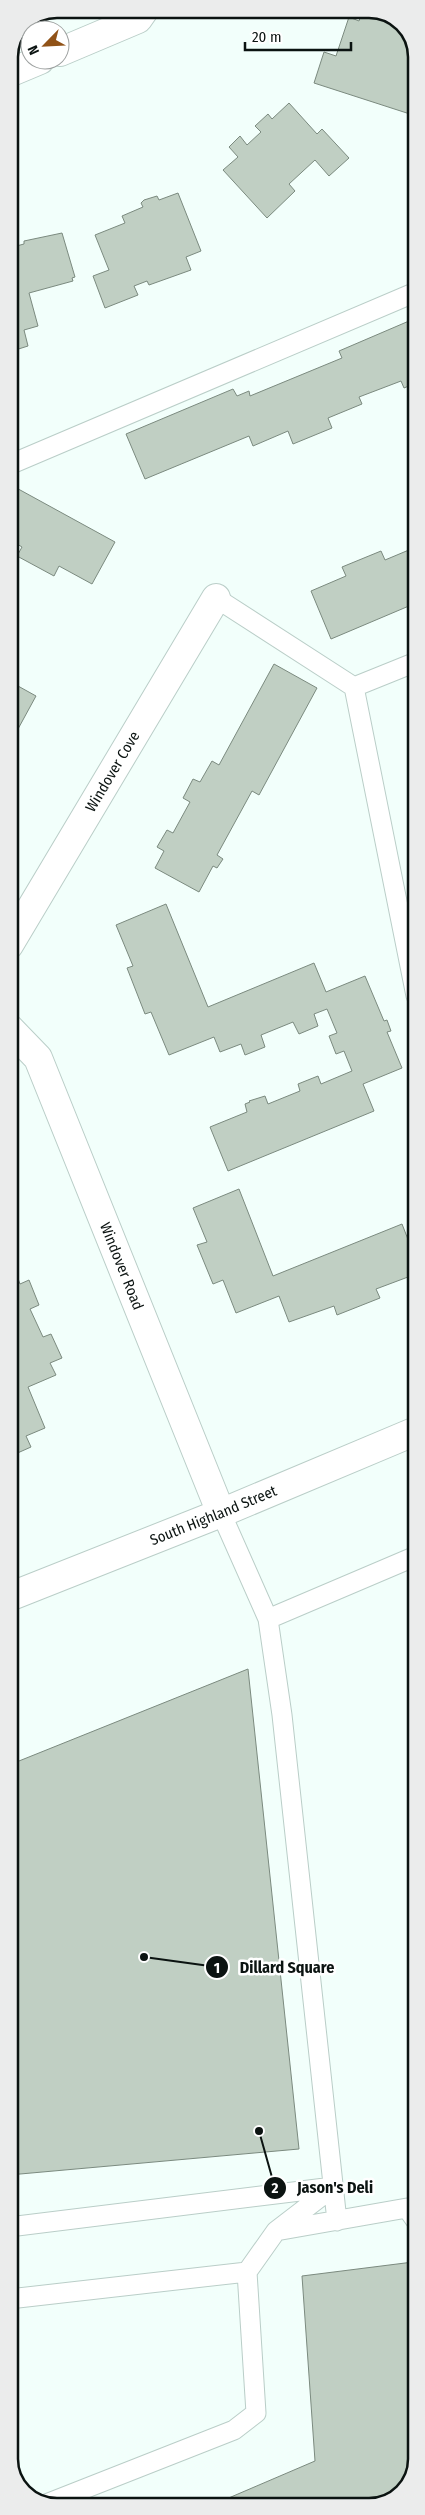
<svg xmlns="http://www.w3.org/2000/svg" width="425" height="2515" viewBox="0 0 425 2515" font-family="'Fira Sans Condensed',sans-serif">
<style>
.building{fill:#c0cfc3;stroke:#7b8a7f}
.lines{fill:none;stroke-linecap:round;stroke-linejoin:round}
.lane-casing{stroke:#bacec8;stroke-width:21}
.street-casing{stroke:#bacec8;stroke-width:30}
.secondary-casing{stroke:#bacec8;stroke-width:30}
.lane{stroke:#fff;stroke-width:19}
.street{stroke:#fff;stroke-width:28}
.secondary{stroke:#fff;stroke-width:28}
.labels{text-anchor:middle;stroke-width:5;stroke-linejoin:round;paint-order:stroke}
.street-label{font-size:15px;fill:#0b1311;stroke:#fff}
.rim{fill:none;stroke:#0b1311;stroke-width:2.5}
.leader{fill:none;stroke:#0b1311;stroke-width:2}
.callout-dot{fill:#0b1311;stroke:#fff;stroke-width:2}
.mark-label{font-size:15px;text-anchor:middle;font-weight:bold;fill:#fff}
.callout-label{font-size:16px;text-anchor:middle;font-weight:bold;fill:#0b1311;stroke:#fff;stroke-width:5;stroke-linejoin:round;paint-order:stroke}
</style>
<rect width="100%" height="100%" fill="#f2fffb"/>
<path class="building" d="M363,9H374L386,15L385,17L402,23L416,51V105L413,115L314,83L324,52L336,56L349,17L359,21Z
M289,103L317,134L322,129L349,158L329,176L315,160L289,184L295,191L267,218L223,170L238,157L229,147L240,136L247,145L261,132L255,126L268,114L272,119Z
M178,193L201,251L186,257L191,270L149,285L147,281L134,286L138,295L105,308L93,276L109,270L95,235L125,223L122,216L143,207L141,203L144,200L157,196L159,200Z
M62,233L75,277L72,278L73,281L29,293L38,326L24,330L28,346L9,352V248L24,244V241Z
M416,318V383L404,388L401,381L359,397L362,404L328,418L332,428L293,444L288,431L253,446L249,436L145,479L126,434L233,389L237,396L249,391L250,396L342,358L339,351Z
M11,485L115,542L92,584L59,566L54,576L17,556L22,547L9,539V490Z
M416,547V603L331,639L311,591L346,576L342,567L381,551L385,560Z
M274,664L317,688L259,795L252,791L217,855L223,859L217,868L213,866L199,892L155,868L164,851L157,847L167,830L173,833L190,802L183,798L193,779L200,782L212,761L219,765Z
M9,681L36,696L12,740L9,739Z
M166,904L208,1007L314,963L326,992L365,976L384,1021L387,1020L391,1031L387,1032L402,1068L363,1084L374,1111L228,1171L210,1127L247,1112L245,1104L250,1102L249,1101L265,1096L268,1104L300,1091L298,1084L318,1076L321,1084L352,1071L344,1051L336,1054L329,1036L337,1033L327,1009L314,1014L318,1026L299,1034L293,1022L261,1035L265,1047L245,1055L241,1044L220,1052L214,1037L169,1055L151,1012L145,1014L127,968L133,966L116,925Z
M239,1189L273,1276L402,1224L416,1260V1274L376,1289L380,1298L337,1315L334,1306L289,1322L279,1296L236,1313L223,1280L213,1284L197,1245L207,1242L193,1208Z
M13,1265L20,1284L29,1280L39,1305L30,1309L43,1337L51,1334L62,1358L50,1363L56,1375L28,1387L45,1428L26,1436L31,1447L13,1455L9,1447V1266Z
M248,1669L299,2149L9,2175V1765Z
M413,2262L416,2293V2459L404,2490L374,2506H210L315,2461L302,2276Z"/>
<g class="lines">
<defs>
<path id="lane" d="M9,465L416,292
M216,598L354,687L416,662
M354,687L416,996
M221,1513L268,1619L282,1715L337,2221
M268,1619L416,1556
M9,2227L333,2187
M276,2231L407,2208L416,2221
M247,2272L276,2231L332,2188
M9,2299L247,2272L256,2413L234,2430L46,2504"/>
<g id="street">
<path d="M60,52L138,19L145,9"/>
<path d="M9,73L40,60"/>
<path id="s1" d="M9,945L216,598"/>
<path id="s2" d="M9,1028L38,1058L221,1513"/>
</g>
<g id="secondary">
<path id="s3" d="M9,1597L221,1513L416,1431"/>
</g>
</defs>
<use href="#lane" class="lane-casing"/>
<use href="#street" class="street-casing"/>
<use href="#secondary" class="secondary-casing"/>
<use href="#lane" class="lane"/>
<use href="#street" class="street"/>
<use href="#secondary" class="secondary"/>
</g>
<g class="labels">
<g class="street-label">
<text dy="5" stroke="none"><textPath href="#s1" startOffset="202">Windover Cove</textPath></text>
<text dy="5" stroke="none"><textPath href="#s2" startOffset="266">Windover Road</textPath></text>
<text dy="5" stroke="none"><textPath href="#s3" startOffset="220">South Highland Street</textPath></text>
</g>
</g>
<path d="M0 0H425V2515H0ZM57 18H369A39 39 0 0 1 408 57V2459A39 39 0 0 1 369 2498H57A39 39 0 0 1 18 2459V57A39 39 0 0 1 57 18Z" fill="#ebecec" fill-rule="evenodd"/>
<path class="rim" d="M57 18H369A39 39 0 0 1 408 57V2459A39 39 0 0 1 369 2498H57A39 39 0 0 1 18 2459V57A39 39 0 0 1 57 18Z"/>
<path class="leader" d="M144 1957L217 1967M259 2131L275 2188"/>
<g class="callout-dot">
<circle cx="144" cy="1957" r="5"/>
<circle cx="259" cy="2131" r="5"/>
<circle cx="217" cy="1967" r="12"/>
<circle cx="275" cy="2188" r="12"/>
</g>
<g class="mark-label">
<text x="217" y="1973">1</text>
<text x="275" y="2193">2</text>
</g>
<g class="callout-label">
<text x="287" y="1973">Dillard Square</text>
<text x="335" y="2193">Jason's Deli</text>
</g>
<g transform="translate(45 45) rotate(246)"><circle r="24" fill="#ffffff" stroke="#9da1a0"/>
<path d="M0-4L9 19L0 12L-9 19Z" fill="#905217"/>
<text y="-8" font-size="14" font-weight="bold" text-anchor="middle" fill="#0b1311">N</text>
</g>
<path d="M245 42v8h106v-8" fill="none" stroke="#0b1311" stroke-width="2.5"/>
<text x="252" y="42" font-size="15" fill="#0b1311" stroke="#ffffff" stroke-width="4" paint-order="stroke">20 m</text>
</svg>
